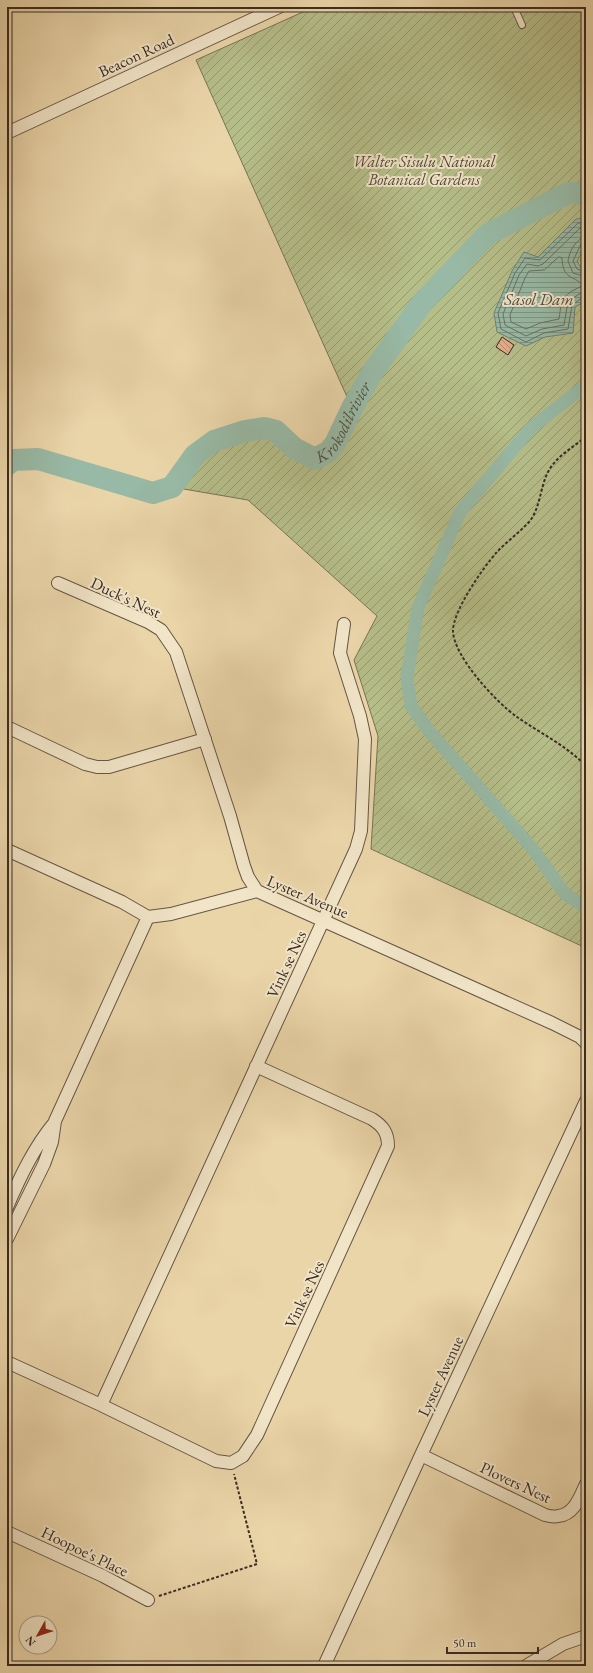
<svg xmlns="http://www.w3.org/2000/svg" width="593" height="1673" viewBox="0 0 593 1673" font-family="'EB Garamond',serif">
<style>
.garden{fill:url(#garden-furrows);stroke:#777456}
.water{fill:url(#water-rules);stroke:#728171}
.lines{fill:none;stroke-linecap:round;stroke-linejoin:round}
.shore{stroke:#687264;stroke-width:1}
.canal{stroke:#98b9a5;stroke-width:13}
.river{stroke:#98b9a5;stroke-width:22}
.building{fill:url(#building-back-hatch);stroke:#392c24}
.service-casing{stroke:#655645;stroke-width:8}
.minor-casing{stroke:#655645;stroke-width:14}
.path{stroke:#392c24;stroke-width:2;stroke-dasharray:3 2;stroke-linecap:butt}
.service{stroke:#f1e4c7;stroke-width:6}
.minor{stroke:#f1e4c7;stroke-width:12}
.labels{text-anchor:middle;stroke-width:4;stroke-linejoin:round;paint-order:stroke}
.street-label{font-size:16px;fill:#392c24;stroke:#f1e4c7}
.park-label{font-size:16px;font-style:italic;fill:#524938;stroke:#f1e4c7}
.water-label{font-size:17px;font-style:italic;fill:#514f44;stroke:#f1e4c7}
</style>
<defs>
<pattern id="garden-furrows" width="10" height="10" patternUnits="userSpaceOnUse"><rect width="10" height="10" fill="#b5bd89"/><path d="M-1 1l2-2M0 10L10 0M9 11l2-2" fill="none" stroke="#949a70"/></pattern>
<pattern id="water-rules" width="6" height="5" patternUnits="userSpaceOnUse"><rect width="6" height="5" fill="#98b9a5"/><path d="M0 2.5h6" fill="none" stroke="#7d9786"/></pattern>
<pattern id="building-back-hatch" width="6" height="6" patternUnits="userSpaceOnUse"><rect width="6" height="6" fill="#e4ac87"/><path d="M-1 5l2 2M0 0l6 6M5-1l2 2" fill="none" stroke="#ba8c6e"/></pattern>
</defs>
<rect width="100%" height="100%" fill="#ead5a9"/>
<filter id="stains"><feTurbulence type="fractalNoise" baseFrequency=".005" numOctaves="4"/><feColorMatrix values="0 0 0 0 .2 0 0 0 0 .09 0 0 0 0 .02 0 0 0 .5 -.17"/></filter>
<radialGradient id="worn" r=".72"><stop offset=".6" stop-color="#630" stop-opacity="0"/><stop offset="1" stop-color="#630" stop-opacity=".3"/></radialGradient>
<path class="garden" d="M314,7H586V948L371,849L378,736L354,660L377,616L248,500L172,487L188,458L214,441L264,428L282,437L315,459L332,448L352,408L196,60Z"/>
<path class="water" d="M586,218V246L577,261L580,266L585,268L586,267V301L575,307L573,333L545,337L526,346L497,332L494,313L512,271L524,252L538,257L576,219Z"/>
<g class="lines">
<path class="shore" d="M586,222L578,223L540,260L525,258L515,273L498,313L501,329L526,342L544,333L568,329L572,305L582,298H586
M586,227L580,228L543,264L538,266L527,264L519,275L503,314L505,325L526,336L542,329L564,325L568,302L579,294L586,293
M586,237C576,238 569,252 568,261L573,273L586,277
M586,243L581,244L573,261L577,269L586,272
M559,257L562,258C563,280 573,275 583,285C580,287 576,289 572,291C560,298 561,307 559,319L540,323L526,329L511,322L510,315L525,278L529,271L544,270Z"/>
<path class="canal" d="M586,385L531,428L460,512L418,608L407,677L411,706L430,732L533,849L565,894L586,907"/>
<path class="river" id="s1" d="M7,465L13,460L38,459L153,493L172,487L195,455L214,441L245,431L264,428L276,431L294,448L315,459L328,452L335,444L352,408L372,373L422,303L488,234L568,193L586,194"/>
</g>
<path class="building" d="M502,337L514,345L508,355L496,347Z"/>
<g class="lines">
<defs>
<path id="service" d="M514,7L522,25"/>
<path id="minor" d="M7,133L279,7
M58,583L148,622L161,630L176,652L230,816L244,866L248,877L257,891
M7,727L85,764L97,767H109L205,739
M7,850L122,902L148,917
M7,1207C20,1177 34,1147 55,1122
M7,1239L44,1164L52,1142L55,1121L148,917L171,914L257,891L552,1023L580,1037L586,1043
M7,1362L101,1405L216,1461L231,1463L243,1456L257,1435L388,1146C388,1133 383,1126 372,1119L256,1066
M101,1405L356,849L361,831L365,739L360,716L340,653L344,624
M421,1455L545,1515C549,1516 554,1517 558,1516C574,1515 580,1497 586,1484
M7,1532L103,1576L148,1600
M324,1666L421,1455L586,1101
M526,1666L563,1644L586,1636"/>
</defs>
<use href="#service" class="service-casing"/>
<use href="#minor" class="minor-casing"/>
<path class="path" d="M586,437C573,447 554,458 547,474C540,489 540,509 529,522C519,533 506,542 496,553C483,568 452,612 453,632C455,658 496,702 517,717C540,733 567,746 586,766
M159,1596L257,1564L234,1474"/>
<use href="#service" class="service"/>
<use href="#minor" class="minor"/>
</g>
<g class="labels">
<g class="street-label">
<text transform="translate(136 55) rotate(-25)" y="6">Beacon Road</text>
<text transform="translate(126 597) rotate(25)" y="6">Duck's Nest</text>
<text transform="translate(308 896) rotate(23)" y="6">Lyster Avenue</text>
<text transform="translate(286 964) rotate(-65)" y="6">Vink se Nes</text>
<text transform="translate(304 1294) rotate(-65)" y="6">Vink se Nes</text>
<text transform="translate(440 1376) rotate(-65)" y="6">Lyster Avenue</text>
<text transform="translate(516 1482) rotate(25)" y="6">Plovers Nest</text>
<text transform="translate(85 1551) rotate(26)" y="6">Hoopoe's Place</text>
</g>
<g class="park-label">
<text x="424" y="167">Walter Sisulu National<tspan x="424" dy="18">Botanical Gardens</tspan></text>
</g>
<g class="water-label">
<text x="539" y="305">Sasol Dam</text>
<text dy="6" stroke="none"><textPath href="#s1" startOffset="396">Krokodilrivier</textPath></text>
</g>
</g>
<rect width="593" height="1673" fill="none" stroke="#ead5a9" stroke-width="24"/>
<rect x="8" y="8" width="577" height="1657" fill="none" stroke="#392c24" stroke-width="2"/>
<rect x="12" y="12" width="569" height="1649" fill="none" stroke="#392c24"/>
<g transform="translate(38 1635) rotate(231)"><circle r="19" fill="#f1e4c7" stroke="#a79a86"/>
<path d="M0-3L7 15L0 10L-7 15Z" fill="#8f2418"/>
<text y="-6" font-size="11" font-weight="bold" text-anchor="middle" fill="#392c24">N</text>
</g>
<path d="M447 1647v6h91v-6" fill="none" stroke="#392c24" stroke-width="2"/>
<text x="453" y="1647" font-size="12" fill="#392c24" stroke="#f1e4c7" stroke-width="3" paint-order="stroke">50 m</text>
<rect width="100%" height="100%" filter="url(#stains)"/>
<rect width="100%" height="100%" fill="url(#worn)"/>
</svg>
